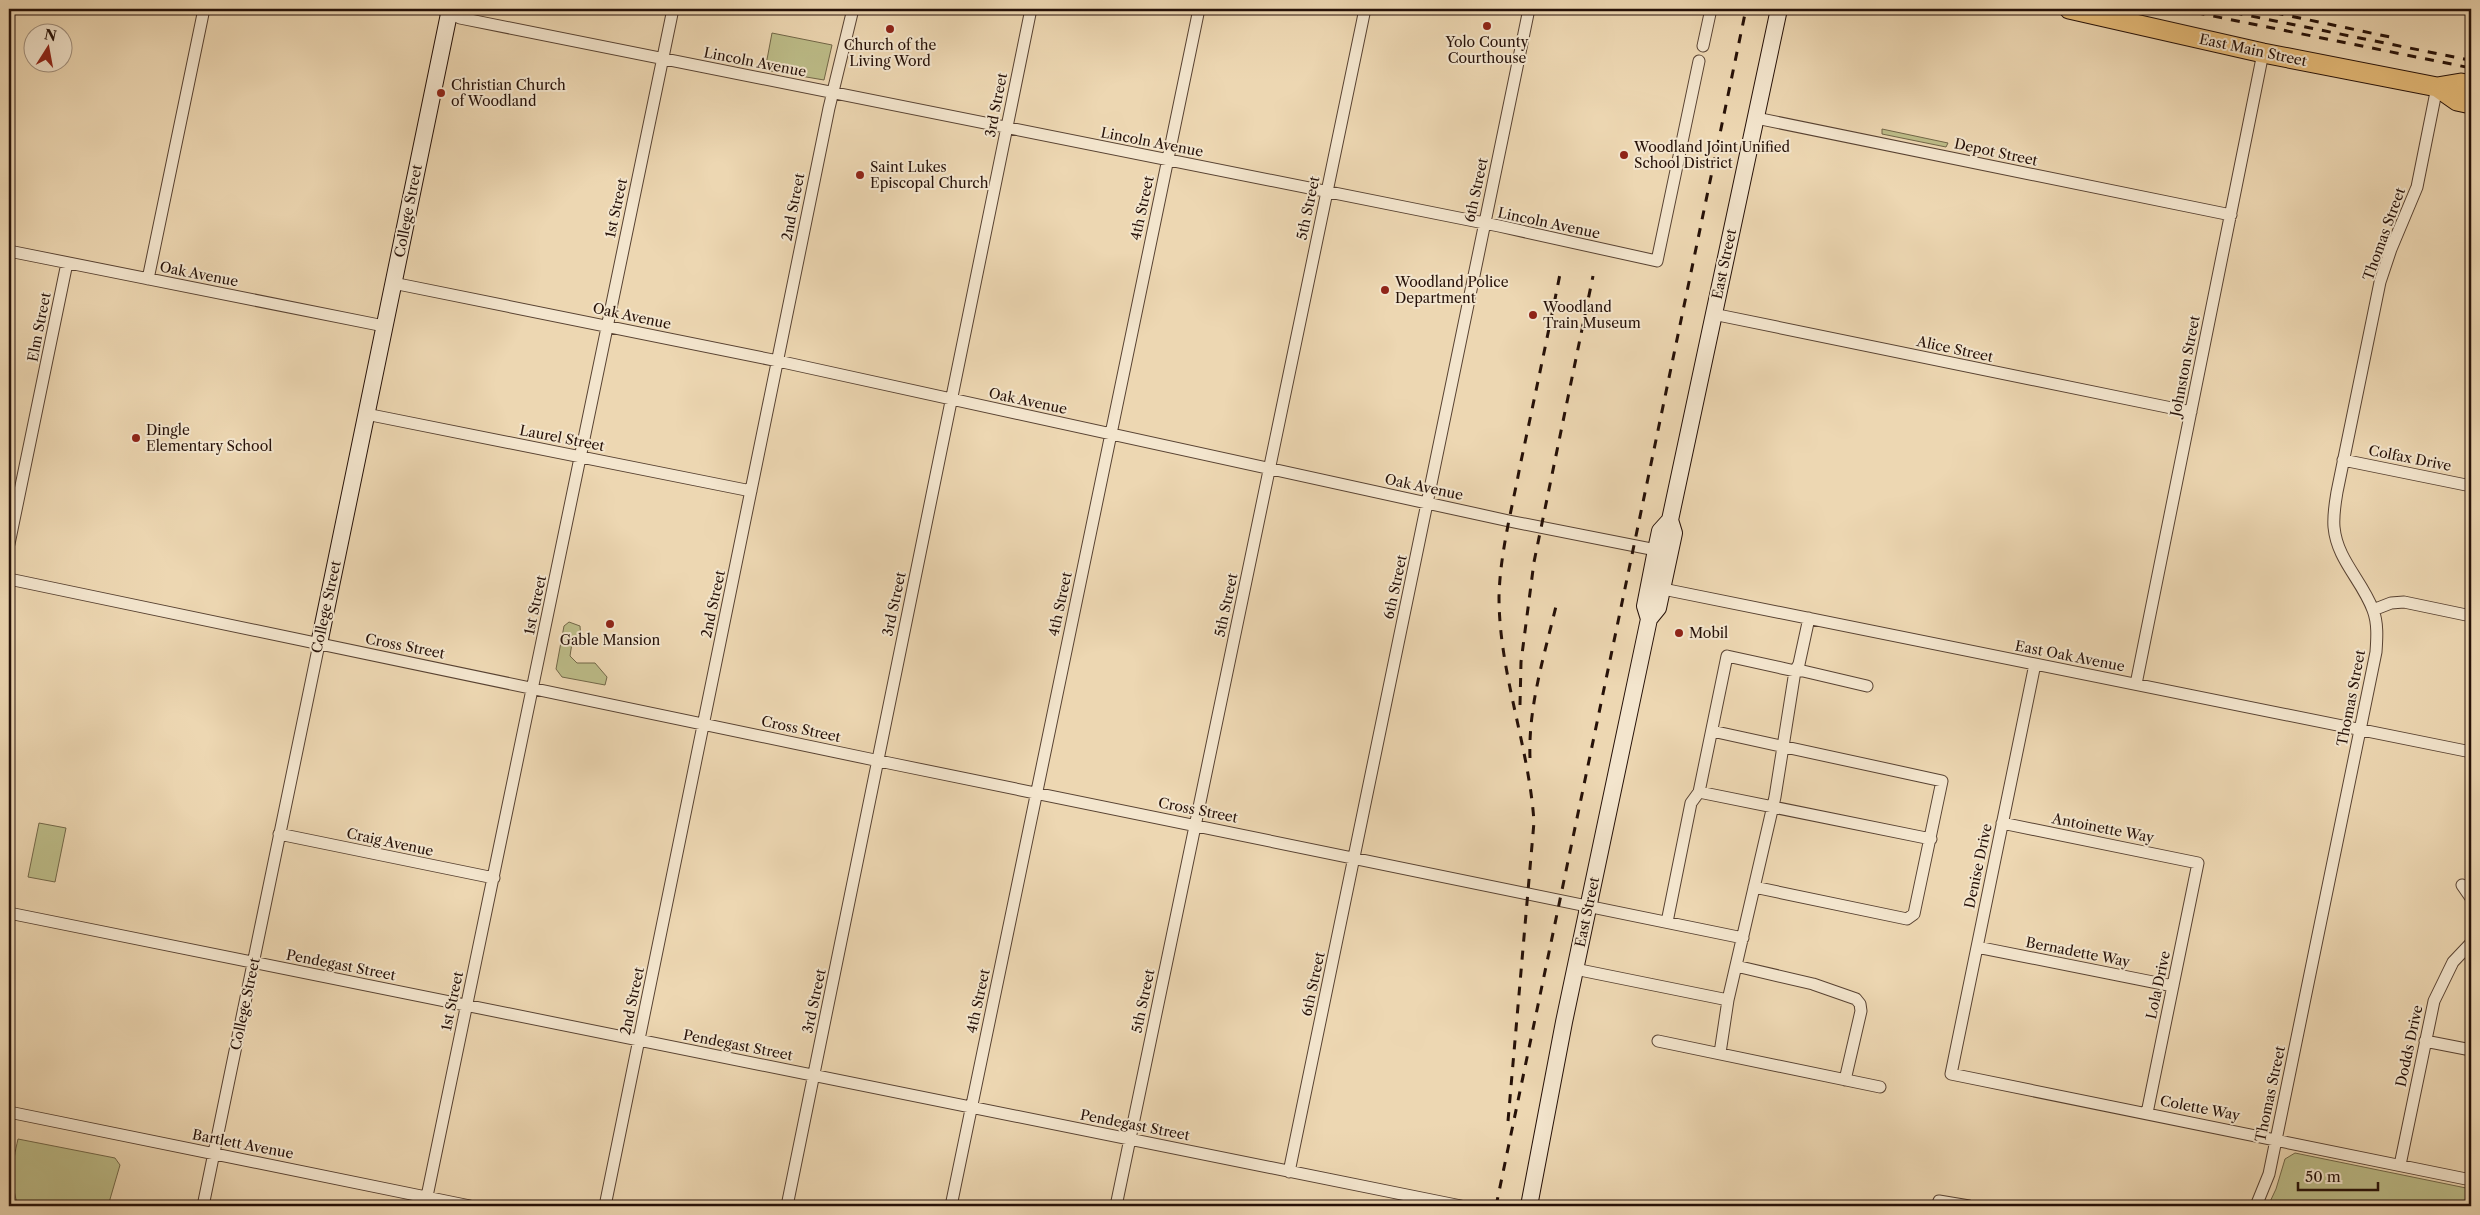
<svg xmlns="http://www.w3.org/2000/svg" width="2480" height="1215" viewBox="0 0 2480 1215" font-family="'Libre Caslon Text',serif">
<style>
.green{fill:#bdbd89;stroke:#726748}
.lines{fill:none;stroke-linecap:round;stroke-linejoin:round}
.street-casing{stroke:#584232;stroke-width:13}
.secondary-casing{stroke:#261108;stroke-width:18}
.primary-casing{stroke:#261108;stroke-width:21}
.street{stroke:#f3e5cd;stroke-width:11}
.secondary{stroke:#f3e5cd;stroke-width:16}
.primary{stroke:#e6bc79;stroke-width:19}
.rail{stroke:#261108;stroke-width:3;stroke-dasharray:9 9;stroke-linecap:butt}
.poi-dot{fill:#8f2418;stroke:#f3e5cd;stroke-width:2}
.labels{text-anchor:middle;stroke-width:4;stroke-linejoin:round;paint-order:stroke}
.poi-label{font-size:14px;fill:#261108;stroke:#f3e5cd;text-anchor:start}
.street-label{font-size:14px;fill:#261108;stroke:#f3e5cd}
</style>
<rect width="100%" height="100%" fill="#edd7b2"/>
<filter id="stains"><feTurbulence type="fractalNoise" baseFrequency=".004" numOctaves="4"/><feColorMatrix values="0 0 0 0 .2 0 0 0 0 .09 0 0 0 0 .02 0 0 0 .5 -.17"/></filter>
<radialGradient id="worn" r=".72"><stop offset=".6" stop-color="#630" stop-opacity="0"/><stop offset="1" stop-color="#630" stop-opacity=".3"/></radialGradient>
<path class="green" d="M772,33L832,45L824,80L765,70Z
M1882,129L1948,143L1946,147L1882,134Z
M569,622L580,626L581,639L572,643L570,656L577,663H595L607,677L605,685L562,677L556,669L564,626Z
M39,823L66,828L55,882L28,877Z
M18,1139L115,1158L120,1165L108,1206H18C10,1181 12,1165 18,1139Z
M2295,1153L2471,1189V1206H2268L2276,1189L2285,1159Z"/>
<g class="lines">
<defs>
<path id="street" d="M441,9L460,18L1499,226L1657,261L1699,61
M1703,46L1711,9
M1756,118L2231,215
M9,251L384,326
M148,279L204,9
M393,283L778,361L1509,521L1656,550
M1713,314L2191,412
M366,414L751,491
M2343,460L2471,486
M9,544L67,263
M9,579L889,763L1743,938
M1663,589L2471,752
M2373,610L2391,603L2404,602L2471,616
M2035,664L1951,1074L2471,1180
M2136,684L2263,53
M1712,731L1942,781L1914,914L1907,919L1754,887
M1699,792L1931,839
M2002,823L2198,863L2147,1113
M279,834L494,878
M2462,885L2471,898
M9,913L1461,1206
M1667,922L1691,803L1699,792L1727,656L1795,671H1803L1867,686
M1977,947L2173,986
M1736,966L1813,984L1856,999L1860,1004L1861,1011L1845,1080
M1575,969L1728,1000
M1658,1041L1880,1087
M2425,1041L2471,1050
M1720,1053L1728,1000L1775,797L1795,671L1799,664L1809,618
M9,1112L470,1206
M2400,1165L2434,1001L2453,962L2471,943
M1289,1172L1529,9
M203,1206L319,644
M425,1206L673,9
M605,1206L829,108L853,9
M787,1206L1031,9
M951,1206L1199,9
M1116,1206L1365,9
M1937,1206L1939,1201L1969,1206
M2256,1206L2269,1174L2376,652C2377,638 2378,623 2373,610C2362,580 2337,560 2334,527C2333,515 2335,504 2337,492L2380,282L2391,249L2417,187L2437,87"/>
<path id="secondary" d="M1649,619L1645,606L1656,550L1660,531L1670,520
M319,644L450,9
M1529,1206L1564,1022L1649,619L1658,608L1674,533L1670,520L1779,9"/>
<path id="primary" d="M2069,9L2263,53L2437,87L2461,83L2471,85
M2437,87L2457,101L2471,104"/>
</defs>
<use href="#street" class="street-casing"/>
<use href="#secondary" class="secondary-casing"/>
<use href="#primary" class="primary-casing"/>
<use href="#street" class="street"/>
<use href="#secondary" class="secondary"/>
<use href="#primary" class="primary"/>
<path class="rail" d="M2178,9L2471,68
M2216,9L2469,60
M2257,9L2390,37
M1520,705L1521,662L1534,562L1593,276
M1530,758C1528,706 1545,653 1557,602
M1508,1121L1534,822C1529,746 1499,673 1499,597C1500,553 1512,509 1520,466C1534,400 1548,335 1561,269
M1496,1206L1746,9"/>
</g>
<g class="poi-dot">
<circle cx="1487" cy="26" r="5"/>
<circle cx="890" cy="29" r="5"/>
<circle cx="441" cy="93" r="5"/>
<circle cx="1624" cy="155" r="5"/>
<circle cx="860" cy="175" r="5"/>
<circle cx="1385" cy="290" r="5"/>
<circle cx="1533" cy="315" r="5"/>
<circle cx="136" cy="438" r="5"/>
<circle cx="610" cy="624" r="5"/>
<circle cx="1679" cy="633" r="5"/>
</g>
<g class="labels">
<g class="poi-label">
<text x="1487" y="47" text-anchor="middle">Yolo County<tspan x="1487" dy="16">Courthouse</tspan></text>
<text x="890" y="50" text-anchor="middle">Church of the<tspan x="890" dy="16">Living Word</tspan></text>
<text x="451" y="90">Christian Church<tspan x="451" dy="16">of Woodland</tspan></text>
<text x="1634" y="152">Woodland Joint Unified<tspan x="1634" dy="16">School District</tspan></text>
<text x="870" y="172">Saint Lukes<tspan x="870" dy="16">Episcopal Church</tspan></text>
<text x="1395" y="287">Woodland Police<tspan x="1395" dy="16">Department</tspan></text>
<text x="1543" y="312">Woodland<tspan x="1543" dy="16">Train Museum</tspan></text>
<text x="146" y="435">Dingle<tspan x="146" dy="16">Elementary School</tspan></text>
<text x="1689" y="638">Mobil</text>
<text x="610" y="645" text-anchor="middle">Gable Mansion</text>
</g>
<g class="street-label">
<text transform="translate(2253 50) rotate(12)" y="5">East Main Street</text>
<text transform="translate(755 62) rotate(11)" y="5">Lincoln Avenue</text>
<text transform="translate(996 105) rotate(-79)" y="5">3rd Street</text>
<text transform="translate(1152 142) rotate(11)" y="5">Lincoln Avenue</text>
<text transform="translate(1996 152) rotate(12)" y="5">Depot Street</text>
<text transform="translate(1476 190) rotate(-78)" y="5">6th Street</text>
<text transform="translate(793 207) rotate(-79)" y="5">2nd Street</text>
<text transform="translate(616 208) rotate(-78)" y="5">1st Street</text>
<text transform="translate(1142 208) rotate(-78)" y="5">4th Street</text>
<text transform="translate(1308 208) rotate(-78)" y="5">5th Street</text>
<text transform="translate(408 211) rotate(-79)" y="5">College Street</text>
<text transform="translate(1549 223) rotate(12)" y="5">Lincoln Avenue</text>
<text transform="translate(2384 234) rotate(-70)" y="5">Thomas Street</text>
<text transform="translate(1724 264) rotate(-78)" y="5">East Street</text>
<text transform="translate(199 274) rotate(11)" y="5">Oak Avenue</text>
<text transform="translate(632 316) rotate(12)" y="5">Oak Avenue</text>
<text transform="translate(39 327) rotate(-79)" y="5">Elm Street</text>
<text transform="translate(1955 349) rotate(12)" y="5">Alice Street</text>
<text transform="translate(2185 366) rotate(-79)" y="5">Johnston Street</text>
<text transform="translate(1028 401) rotate(12)" y="5">Oak Avenue</text>
<text transform="translate(562 438) rotate(11)" y="5">Laurel Street</text>
<text transform="translate(2410 458) rotate(11)" y="5">Colfax Drive</text>
<text transform="translate(1424 487) rotate(12)" y="5">Oak Avenue</text>
<text transform="translate(1395 587) rotate(-78)" y="5">6th Street</text>
<text transform="translate(713 604) rotate(-78)" y="5">2nd Street</text>
<text transform="translate(894 604) rotate(-78)" y="5">3rd Street</text>
<text transform="translate(1060 604) rotate(-78)" y="5">4th Street</text>
<text transform="translate(535 605) rotate(-78)" y="5">1st Street</text>
<text transform="translate(1226 605) rotate(-78)" y="5">5th Street</text>
<text transform="translate(326 607) rotate(-78)" y="5">College Street</text>
<text transform="translate(405 646) rotate(11)" y="5">Cross Street</text>
<text transform="translate(2070 656) rotate(11)" y="5">East Oak Avenue</text>
<text transform="translate(2351 698) rotate(-79)" y="5">Thomas Street</text>
<text transform="translate(801 729) rotate(12)" y="5">Cross Street</text>
<text transform="translate(1198 810) rotate(11)" y="5">Cross Street</text>
<text transform="translate(2103 828) rotate(11)" y="5">Antoinette Way</text>
<text transform="translate(390 842) rotate(12)" y="5">Craig Avenue</text>
<text transform="translate(1978 866) rotate(-78)" y="5">Denise Drive</text>
<text transform="translate(1587 912) rotate(-78)" y="5">East Street</text>
<text transform="translate(2078 952) rotate(11)" y="5">Bernadette Way</text>
<text transform="translate(341 965) rotate(11)" y="5">Pendegast Street</text>
<text transform="translate(1313 984) rotate(-78)" y="5">6th Street</text>
<text transform="translate(2158 985) rotate(-78)" y="5">Lola Drive</text>
<text transform="translate(452 1001) rotate(-78)" y="5">1st Street</text>
<text transform="translate(632 1001) rotate(-78)" y="5">2nd Street</text>
<text transform="translate(814 1001) rotate(-78)" y="5">3rd Street</text>
<text transform="translate(978 1001) rotate(-78)" y="5">4th Street</text>
<text transform="translate(1143 1001) rotate(-78)" y="5">5th Street</text>
<text transform="translate(245 1004) rotate(-78)" y="5">College Street</text>
<text transform="translate(738 1045) rotate(11)" y="5">Pendegast Street</text>
<text transform="translate(2409 1046) rotate(-78)" y="5">Dodds Drive</text>
<text transform="translate(2270 1094) rotate(-78)" y="5">Thomas Street</text>
<text transform="translate(2200 1108) rotate(11)" y="5">Colette Way</text>
<text transform="translate(1135 1125) rotate(11)" y="5">Pendegast Street</text>
<text transform="translate(243 1144) rotate(11)" y="5">Bartlett Avenue</text>
</g>
</g>
<rect width="2480" height="1215" fill="none" stroke="#edd7b2" stroke-width="30"/>
<rect x="10" y="10" width="2460" height="1195" fill="none" stroke="#261108" stroke-width="2.5"/>
<rect x="15" y="15" width="2450" height="1185" fill="none" stroke="#261108"/>
<g transform="translate(48 48) rotate(11)"><circle r="24" fill="#f3e5cd" stroke="#a1907e"/>
<path d="M0-4L9 19L0 12L-9 19Z" fill="#8f2418"/>
<text y="-8" font-size="14" font-weight="bold" text-anchor="middle" fill="#261108">N</text>
</g>
<path d="M2298 1182v8h80v-8" fill="none" stroke="#261108" stroke-width="2.5"/>
<text x="2305" y="1182" font-size="15" fill="#261108" stroke="#f3e5cd" stroke-width="4" paint-order="stroke">50 m</text>
<rect width="100%" height="100%" filter="url(#stains)"/>
<rect width="100%" height="100%" fill="url(#worn)"/>
</svg>
